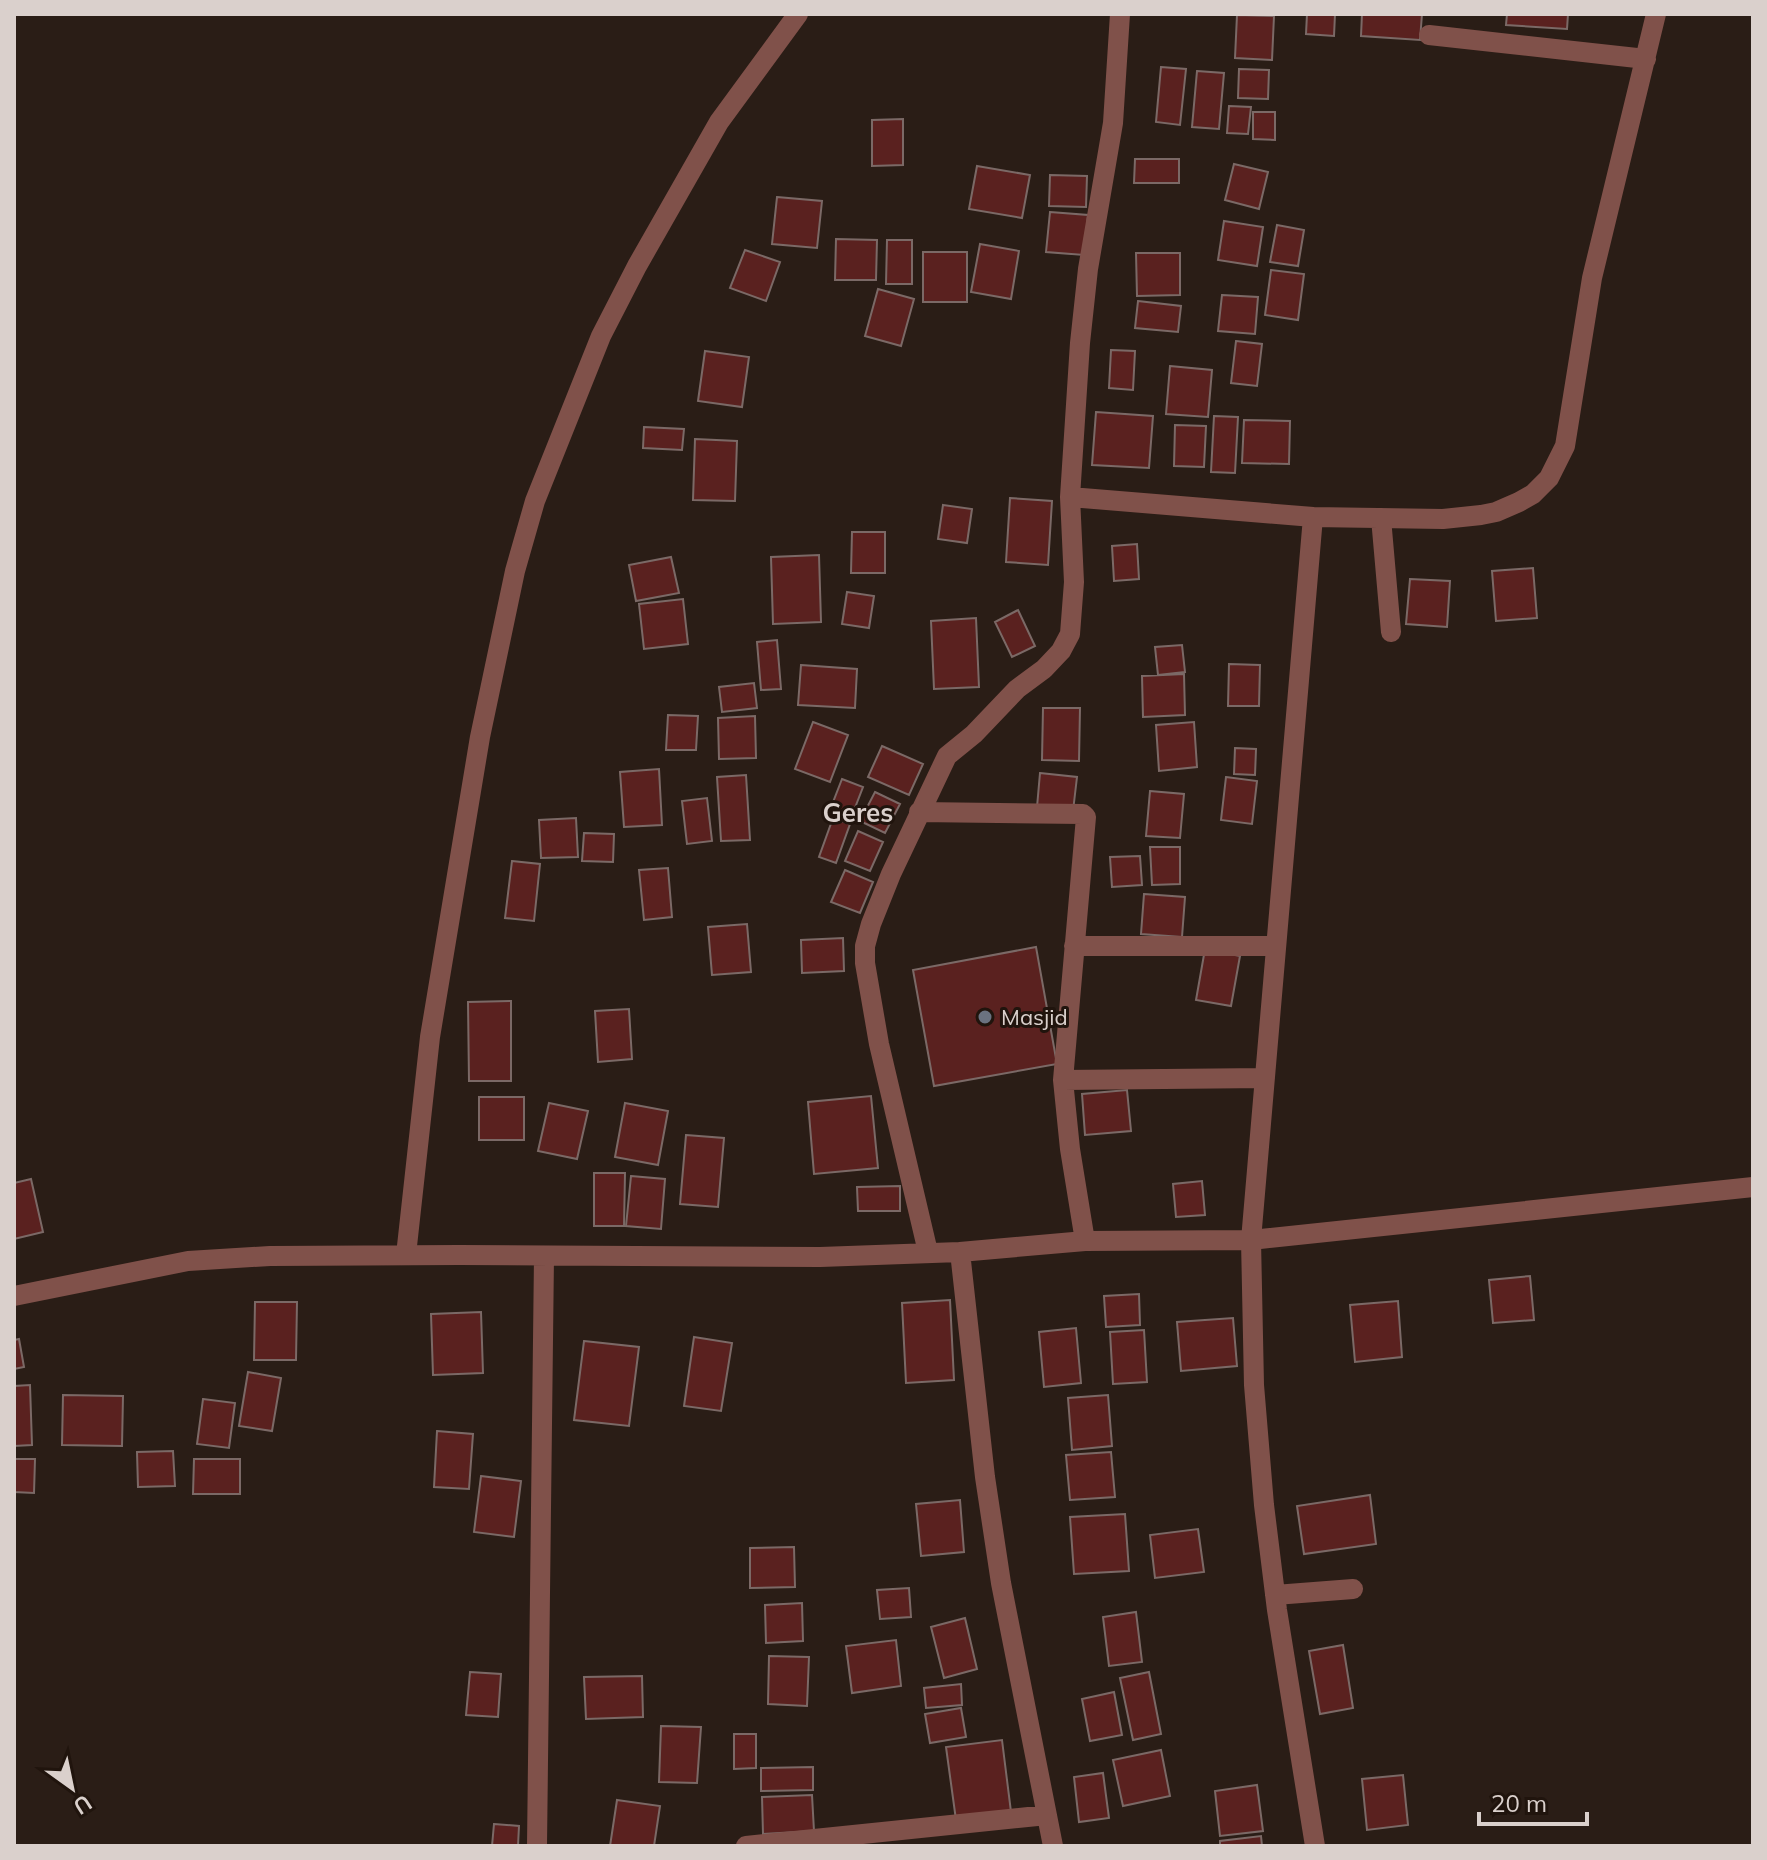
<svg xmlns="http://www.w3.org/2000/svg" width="1767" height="1860" viewBox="0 0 1767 1860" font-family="Mulish,sans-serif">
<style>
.building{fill:#5a211f;stroke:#7b6966;stroke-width:2}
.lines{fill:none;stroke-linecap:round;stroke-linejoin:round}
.minor{stroke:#80514a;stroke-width:20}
.worship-dot{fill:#6b7280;stroke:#20140d;stroke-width:3}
.labels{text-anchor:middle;stroke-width:6;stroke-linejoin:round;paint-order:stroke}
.poi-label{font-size:22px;fill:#dad0cc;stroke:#20140d;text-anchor:start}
.quarter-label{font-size:26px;font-weight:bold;fill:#dad0cc;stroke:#20140d}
</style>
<rect width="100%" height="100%" fill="#2a1d16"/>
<path class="building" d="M1307,14H1335L1334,36L1306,34Z
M1362,14H1422L1420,40L1361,36Z
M1507,14H1568L1567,29L1506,25Z
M1237,15L1274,16L1272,60L1235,58Z
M1161,67L1186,69L1180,125L1156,122Z
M1239,69L1269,70L1268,99L1238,98Z
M1197,71L1224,73L1219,129L1192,127Z
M1229,106L1251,107L1248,134L1227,133Z
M1253,112H1275V140L1253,139Z
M903,119V165L872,166V120Z
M1135,159H1179V183H1134Z
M1234,164L1268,172L1259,209L1225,200Z
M977,166L1030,175L1022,218L969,209Z
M1050,175L1087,176L1086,207L1049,206Z
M777,197L822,201L817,248L772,244Z
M1050,212L1088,215L1084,255L1046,252Z
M1224,221L1263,227L1257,266L1218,260Z
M1277,225L1304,230L1298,266L1270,262Z
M836,239L877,240L876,280H835Z
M887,240H912V284H886Z
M980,244L1019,251L1011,299L971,292Z
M745,250L780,262L766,301L730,288Z
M923,252H967V302H923Z
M1136,253H1180V295L1137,296Z
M1271,270L1304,274L1298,320L1265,315Z
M878,289L914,299L901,346L865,336Z
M1222,295L1258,297L1255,334L1218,331Z
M1138,301L1181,306L1178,332L1135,328Z
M1236,341L1262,344L1257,386L1231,383Z
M1111,350L1135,351L1133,390L1109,388Z
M705,351L749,357L742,407L698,401Z
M1170,366L1212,370L1208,417L1166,414Z
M1096,412L1153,416L1149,468L1092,465Z
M1214,416L1238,417L1235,473L1211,472Z
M1244,420L1290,421L1289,464L1242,463Z
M1175,425L1206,426L1204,467L1174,466Z
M644,427L684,429L682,450L643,448Z
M695,439L737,441L735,501L693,500Z
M1010,498L1052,501L1048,565L1006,562Z
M943,505L972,509L967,543L938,539Z
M852,532H885V573H851Z
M1137,544L1139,579L1114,581L1112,546Z
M819,555L821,622L773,624L771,557Z
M671,557L679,593L636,601L629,565Z
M1533,568L1537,618L1496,621L1492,571Z
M1410,579L1450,581L1447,627L1406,624Z
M847,592L874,596L869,628L842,624Z
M683,599L688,644L644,649L639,604Z
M1018,610L1035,646L1012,657L995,622Z
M976,618L979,687L934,689L931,621Z
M777,640L781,689L761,690L757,642Z
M1182,645L1185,672L1158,675L1155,647Z
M1229,664L1260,665L1259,706H1228Z
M801,665L857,669L855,708L798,705Z
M1184,674L1185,715L1143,717L1142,676Z
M754,683L757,708L722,712L719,687Z
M1043,708H1080L1079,761L1042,760Z
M668,715L698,716L696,750H666Z
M755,716L756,758L719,759L718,718Z
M813,722L848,735L830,782L795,769Z
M1194,722L1197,767L1159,771L1156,725Z
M882,746L923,764L909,795L868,777Z
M1235,748L1256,749L1255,775L1234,774Z
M659,769L662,825L624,827L620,772Z
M1040,773L1077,777L1073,811L1037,807Z
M746,775L750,840L721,841L717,777Z
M1226,777L1257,781L1252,824L1221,820Z
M842,779L863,787L851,818L830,810Z
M1150,791L1184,794L1180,838L1146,836Z
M875,792L900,804L885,833L860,821Z
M707,798L712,841L687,844L682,801Z
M576,818L578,857L541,858L539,820Z
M833,818L850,824L836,863L819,857Z
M858,831L883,842L870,871L845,861Z
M584,833L614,834L613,862L582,861Z
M1150,847H1180V884L1152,885Z
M1140,856L1142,885L1112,887L1110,857Z
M512,861L540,864L534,921L505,918Z
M668,868L672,917L644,920L639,870Z
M845,870L873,882L860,913L831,902Z
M1144,894L1185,897L1182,937L1141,934Z
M747,924L751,972L712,975L708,927Z
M843,938L844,971L802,973L801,940Z
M1036,947L1057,1064L934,1086L913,970Z
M1205,949L1240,956L1231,1006L1196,1000Z
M511,1001V1081H469L468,1002Z
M629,1009L632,1059L598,1062L595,1011Z
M1127,1090L1131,1131L1085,1135L1082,1094Z
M871,1096L878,1168L814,1174L808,1102Z
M479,1097H524V1140H479Z
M549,1103L588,1111L577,1159L538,1151Z
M625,1103L668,1111L658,1165L615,1157Z
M686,1135L724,1138L718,1207L680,1204Z
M594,1173H625L624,1226H594Z
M631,1176L665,1179L661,1229L626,1226Z
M31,1179L43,1232L14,1239V1183Z
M1202,1181L1205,1215L1176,1217L1173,1184Z
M900,1186V1211H858L857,1187Z
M1530,1276L1534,1320L1493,1323L1489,1280Z
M1139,1294L1140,1325L1106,1327L1104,1296Z
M950,1300L954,1380L906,1383L902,1303Z
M1398,1301L1402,1357L1355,1362L1350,1305Z
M255,1302H297L296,1360H254Z
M481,1312L483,1373L433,1375L431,1314Z
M1233,1318L1237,1366L1181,1371L1177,1322Z
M1076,1328L1081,1383L1044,1387L1039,1332Z
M1144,1330L1147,1382L1113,1384L1110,1332Z
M694,1337L732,1343L721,1411L684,1406Z
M19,1339L24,1367L14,1369V1340Z
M584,1341L639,1347L629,1426L574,1420Z
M248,1372L281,1378L272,1431L239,1426Z
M30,1385L32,1445L14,1446V1386Z
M63,1395L123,1396L122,1446L62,1445Z
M1108,1395L1112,1446L1072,1450L1068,1398Z
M203,1399L235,1403L229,1448L197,1444Z
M437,1431L473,1434L469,1489L434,1487Z
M173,1451L175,1486L138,1487L137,1452Z
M1111,1452L1115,1497L1070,1500L1066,1455Z
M14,1459H35L34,1493L14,1492Z
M194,1459H240V1494H193Z
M481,1476L521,1481L514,1537L474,1532Z
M1370,1495L1376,1544L1304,1554L1297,1506Z
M960,1500L964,1552L921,1556L916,1504Z
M1125,1514L1129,1571L1074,1574L1070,1517Z
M1198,1529L1204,1572L1155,1578L1150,1535Z
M794,1547L795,1587L750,1588V1548Z
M909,1588L911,1617L880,1619L877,1590Z
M802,1603L803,1641L766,1643L765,1605Z
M1136,1612L1142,1662L1109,1666L1103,1617Z
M965,1618L977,1669L944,1678L931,1627Z
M896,1640L901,1686L852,1693L846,1646Z
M1343,1645L1353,1708L1320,1714L1309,1651Z
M769,1656L809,1657L807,1706L768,1704Z
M470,1672L501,1674L498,1717L466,1715Z
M1149,1672L1161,1734L1133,1740L1120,1678Z
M642,1676L643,1717L586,1719L584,1677Z
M961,1684L962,1705L926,1708L924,1688Z
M1114,1692L1122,1735L1090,1741L1082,1699Z
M961,1708L966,1737L930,1743L925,1714Z
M661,1726L701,1727L697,1783L659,1782Z
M734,1734H756V1768L734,1769Z
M1002,1740L1011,1812L956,1820L946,1747Z
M1161,1750L1170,1796L1123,1806L1113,1760Z
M813,1767V1790L761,1791V1768Z
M1103,1773L1109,1818L1079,1822L1074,1777Z
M1403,1775L1408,1825L1367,1830L1362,1779Z
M1257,1785L1263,1831L1220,1836L1215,1791Z
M812,1795L814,1831L763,1834L762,1797Z
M617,1800L660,1806L654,1846H610Z
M494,1824L519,1826L518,1846H492Z
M1261,1836L1262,1846H1220V1841Z"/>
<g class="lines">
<path class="minor" d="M1429,35L1646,59
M1070,497L1313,517
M1381,518L1391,632
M919,812L1083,814L1086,817L1063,1080L1070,1149L1085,1241
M1074,946H1276
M1063,1080L1265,1078
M928,1252L879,1044L865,963V946L871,924L891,874L947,756L974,734L1017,689L1044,669L1061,651L1070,634L1074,582L1070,497L1080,343L1088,269L1113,123L1120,14
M960,1252L985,1477L1001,1583L1053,1846
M406,1255L430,1037L480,737L515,571L535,501L601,336L637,266L719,122L798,14
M14,1296L188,1261L270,1256L459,1255L820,1257L960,1252L1085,1241L1251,1240L1753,1187
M1275,1595L1353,1589
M537,1846L544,1256
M746,1846L1047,1815
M1315,1846L1277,1610L1264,1505L1254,1385L1251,1240L1313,517L1443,519L1481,515L1496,512L1519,502L1533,494L1549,478L1565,446L1592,278L1656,14"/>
</g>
<circle class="worship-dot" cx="985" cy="1017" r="8"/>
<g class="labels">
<g class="poi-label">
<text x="1001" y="1025">Masjid</text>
</g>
<g class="quarter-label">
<text x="858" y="822">Geres</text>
</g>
</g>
<rect width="1767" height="1860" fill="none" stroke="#dad0cc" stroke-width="32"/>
<g transform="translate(72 1788) rotate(147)" stroke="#20140d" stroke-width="6" paint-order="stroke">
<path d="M0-6L14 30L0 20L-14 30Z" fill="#dad0cc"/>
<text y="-12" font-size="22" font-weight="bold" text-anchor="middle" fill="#dad0cc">U</text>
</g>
<path d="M1479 1812v12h108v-12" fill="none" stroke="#dad0cc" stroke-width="4"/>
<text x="1491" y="1812" font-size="24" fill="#dad0cc" stroke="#20140d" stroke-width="6" paint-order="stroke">20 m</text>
</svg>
